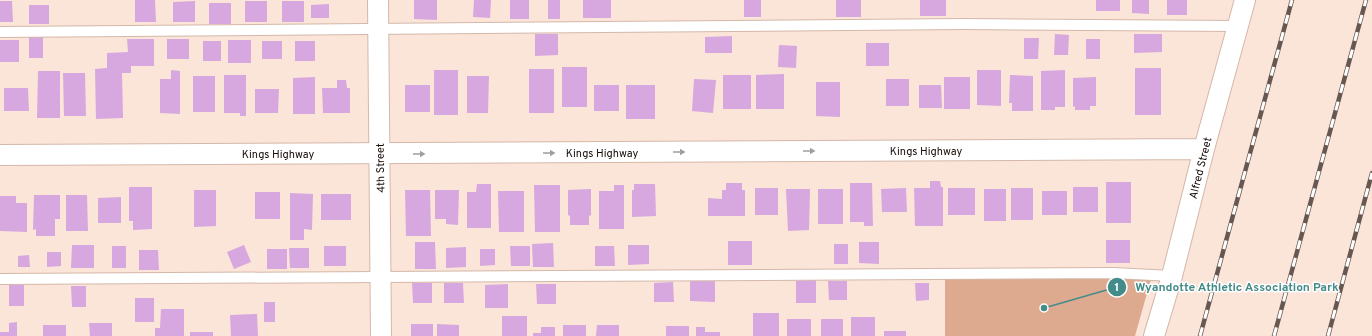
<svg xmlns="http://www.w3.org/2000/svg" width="1372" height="336" viewBox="0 0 1372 336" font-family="Overpass,sans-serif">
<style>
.green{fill:#deaa8f}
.building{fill:#d7a8df}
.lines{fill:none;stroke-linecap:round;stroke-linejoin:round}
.service-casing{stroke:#d4b8a9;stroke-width:12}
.minor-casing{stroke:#d4b8a9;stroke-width:22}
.service{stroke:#fff;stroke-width:10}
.minor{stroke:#fff;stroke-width:20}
.rail-casing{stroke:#665851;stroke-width:4.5}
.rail{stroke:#fff;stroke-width:3;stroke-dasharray:9;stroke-linecap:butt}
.oneway{fill:#a19d9b}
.labels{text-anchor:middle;stroke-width:3;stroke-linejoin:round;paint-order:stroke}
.street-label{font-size:11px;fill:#130a06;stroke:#fff}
.leader{fill:none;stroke:#448c8a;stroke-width:1.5}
.callout-dot{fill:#448c8a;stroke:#fff;stroke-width:1.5}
.mark-label{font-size:12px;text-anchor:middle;font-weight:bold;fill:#fff}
.callout-label{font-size:12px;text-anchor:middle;font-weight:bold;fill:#448c8a;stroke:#fff;stroke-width:3;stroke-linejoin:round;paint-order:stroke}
</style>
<rect width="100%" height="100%" fill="#fbe4d8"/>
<path class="green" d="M945,279H1151L1135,336H945Z"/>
<path class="building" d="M135,0H155L156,22H135Z
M414,0H437V20L414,19Z
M474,0H491L490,18L473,17Z
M510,0H529V19H510Z
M548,0H560V19H548Z
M583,0H611V18H583Z
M744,0H761V17H744Z
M836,0H861V17H836Z
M920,0H946V16H920Z
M1096,0H1120V11H1096Z
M1132,0H1149V14L1132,13Z
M1167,0H1187V15H1167Z
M0,1H12L13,22H0Z
M195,1V22H173V2Z
M245,1H267V22H245Z
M282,1H304V22H282Z
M209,3H231V24H209Z
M329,4V18H311V5Z
M29,5H49V24H29Z
M535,34H558V55L535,56Z
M1055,34L1069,35L1068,55H1054Z
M1134,34H1162V52L1134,53Z
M732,36V53H705V37Z
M29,37H43V58H29Z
M1024,38H1039L1038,59H1024Z
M127,39H154V66H131V73H122L123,118L96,119L95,69L107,68V53L128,52Z
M167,39H189V59H167Z
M1086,39H1100V59H1086Z
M0,40H19V62H0Z
M228,40H251V63H228Z
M203,41H221V61H203Z
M262,41H282V59H262Z
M295,41H315V61H295Z
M866,43H889V66H866Z
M779,45L797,46L796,68L778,67Z
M562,67H587V107H562Z
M1135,68H1161V115H1135Z
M529,69H554V113H529Z
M171,70L180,71V114L160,113V79H171Z
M434,70H458V115H434Z
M977,70H1001V106L977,105Z
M1065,70V107H1055V110H1041V71Z
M38,71H60V118H37Z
M63,73H85L86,116H64Z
M784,74V109H756V75Z
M224,75H246V116H240V113H224Z
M723,75H751V109H723Z
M1010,75L1033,76V111H1012V103H1009Z
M193,76H215V112H193Z
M467,76H489L488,113H467Z
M315,77V114H293V78Z
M944,77H970V109H944Z
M1096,77V106H1090V110H1075V106L1073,107V78Z
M694,79L716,80L713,113L692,111Z
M886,79H909V106H886Z
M337,80H346L347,88H350V113H323L322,88H337Z
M816,82H840V117L816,116Z
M405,85H430V112H405Z
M594,85H619V111H594Z
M626,85H655V119H626Z
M919,85H941L942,108H919Z
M4,88H28L29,111H4Z
M255,89H279L278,113H255Z
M930,181H940L941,187H943V226H915L914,188H930Z
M1106,182H1131V223H1106Z
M726,183H742V190H745V216H708V198L722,199V190H726Z
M850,183H872L873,226H864V222H850Z
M477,184H491V228H467V192H476Z
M634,184H655L656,216L632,217V190H634Z
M534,185H560V232H535Z
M614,185H624V229H599V191H614Z
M129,187H152V229L133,230V221H129Z
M1073,187H1098V212H1073Z
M755,188H778V215H755Z
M906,188L907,212H882L881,189Z
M948,188H975V215H948Z
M1011,188H1033V220H1011Z
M591,189V215L589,216V225H570V216L568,215V190Z
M786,189H810L809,230L788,231Z
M818,189H843V224H818Z
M984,189H1006V221H984Z
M194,190H216V226L194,227Z
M405,190H430L431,236H406Z
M435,190H459L458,225L446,224V219H435Z
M498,191H524V232H499Z
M1042,191H1067V215H1042Z
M255,192H280V219H255Z
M290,193L313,194L312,230L304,229V240H290Z
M321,194H351V220H321Z
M34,195H60V219H55V236H36V229L33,230Z
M66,195H87L88,231H66Z
M0,196H16V203H27V232L0,231Z
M121,197V223H98V198Z
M1106,240H1130V263H1106Z
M728,241H752V265H728Z
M415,242H435L436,269H415Z
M859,242H879V264L859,263Z
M553,243L554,267H533L532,244Z
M834,244H848V264H834Z
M72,245H94V268H71Z
M244,245L251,262L234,269L227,252Z
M628,245H649V264L628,265Z
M112,246H126V268H112Z
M324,246H346V266H324Z
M510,246H530V266H511Z
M595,246H614L615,266H595Z
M466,247V267L446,268V248Z
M289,248H309V268H290Z
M267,249H287V269H267Z
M480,249H495V265L480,266Z
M139,250H158L159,270H139Z
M47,252H61V266L47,267Z
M29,255L30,267H18V256Z
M690,280L715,281V302L690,301Z
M816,280V303H796V281Z
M828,281H847V300H829Z
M673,282L674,302H654V283Z
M412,283H432V303H413Z
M444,283H463L464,303H444Z
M915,283H929V300L916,301Z
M508,284V308H485V285Z
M536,284H556V304H537Z
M9,285H24V306H9Z
M71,286H86V307H72Z
M135,298H154V322H135Z
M264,302H275V322H264Z
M161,309H184V336H155V328H160Z
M753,313H779V336H753Z
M257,314L258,336H231L230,315Z
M502,316H527V336H502Z
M851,317H875V336H851Z
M787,319H811V336H787Z
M821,319H843V336H821Z
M17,322V336H0V332H9V323Z
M89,323H112V336H90Z
M411,324H433V336H411Z
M437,324L459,325V336H437Z
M43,325H66V336H43Z
M563,325H586V336H563Z
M597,325H619V336H596Z
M666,326H689V336H666Z
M541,327H555V336H533V333H541Z
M696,327H705V332H720V336H696Z
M884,331H906V336H884Z
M190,332H213V336H190Z"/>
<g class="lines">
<defs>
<path id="service" d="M0,32L964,24L1238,26
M0,279L1114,273L1172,276"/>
<path id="minor" d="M378,0L381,336
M0,155L1204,149
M1154,336L1172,276L1204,149L1245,0"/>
</defs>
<use href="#service" class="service-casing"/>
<use href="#minor" class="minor-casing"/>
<use href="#service" class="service"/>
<use href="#minor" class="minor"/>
<defs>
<path id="rail" d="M1200,336L1292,0
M1274,336L1366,0
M1328,336L1372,173"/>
</defs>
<use href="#rail" class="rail-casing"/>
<use href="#rail" class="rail"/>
</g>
<defs><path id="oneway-solid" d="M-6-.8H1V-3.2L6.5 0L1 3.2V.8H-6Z"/></defs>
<g class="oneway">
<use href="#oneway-solid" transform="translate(809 151)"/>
<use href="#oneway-solid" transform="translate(679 152)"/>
<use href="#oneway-solid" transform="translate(549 153)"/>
<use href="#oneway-solid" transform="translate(419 154)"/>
</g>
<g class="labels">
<g class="street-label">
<text x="926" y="155">Kings Highway</text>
<text x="602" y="157">Kings Highway</text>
<text x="278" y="158">Kings Highway</text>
<text transform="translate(380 168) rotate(-91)" y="4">4th Street</text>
<text transform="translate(1200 168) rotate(-76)" y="4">Alfred Street</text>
</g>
</g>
<path class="leader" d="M1044 308L1117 287"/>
<g class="callout-dot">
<circle cx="1044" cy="308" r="4"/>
<circle cx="1117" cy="287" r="10"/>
</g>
<g class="mark-label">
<text x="1117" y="291">1</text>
</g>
<g class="callout-label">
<text x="1237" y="291">Wyandotte Athletic Association Park</text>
</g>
</svg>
